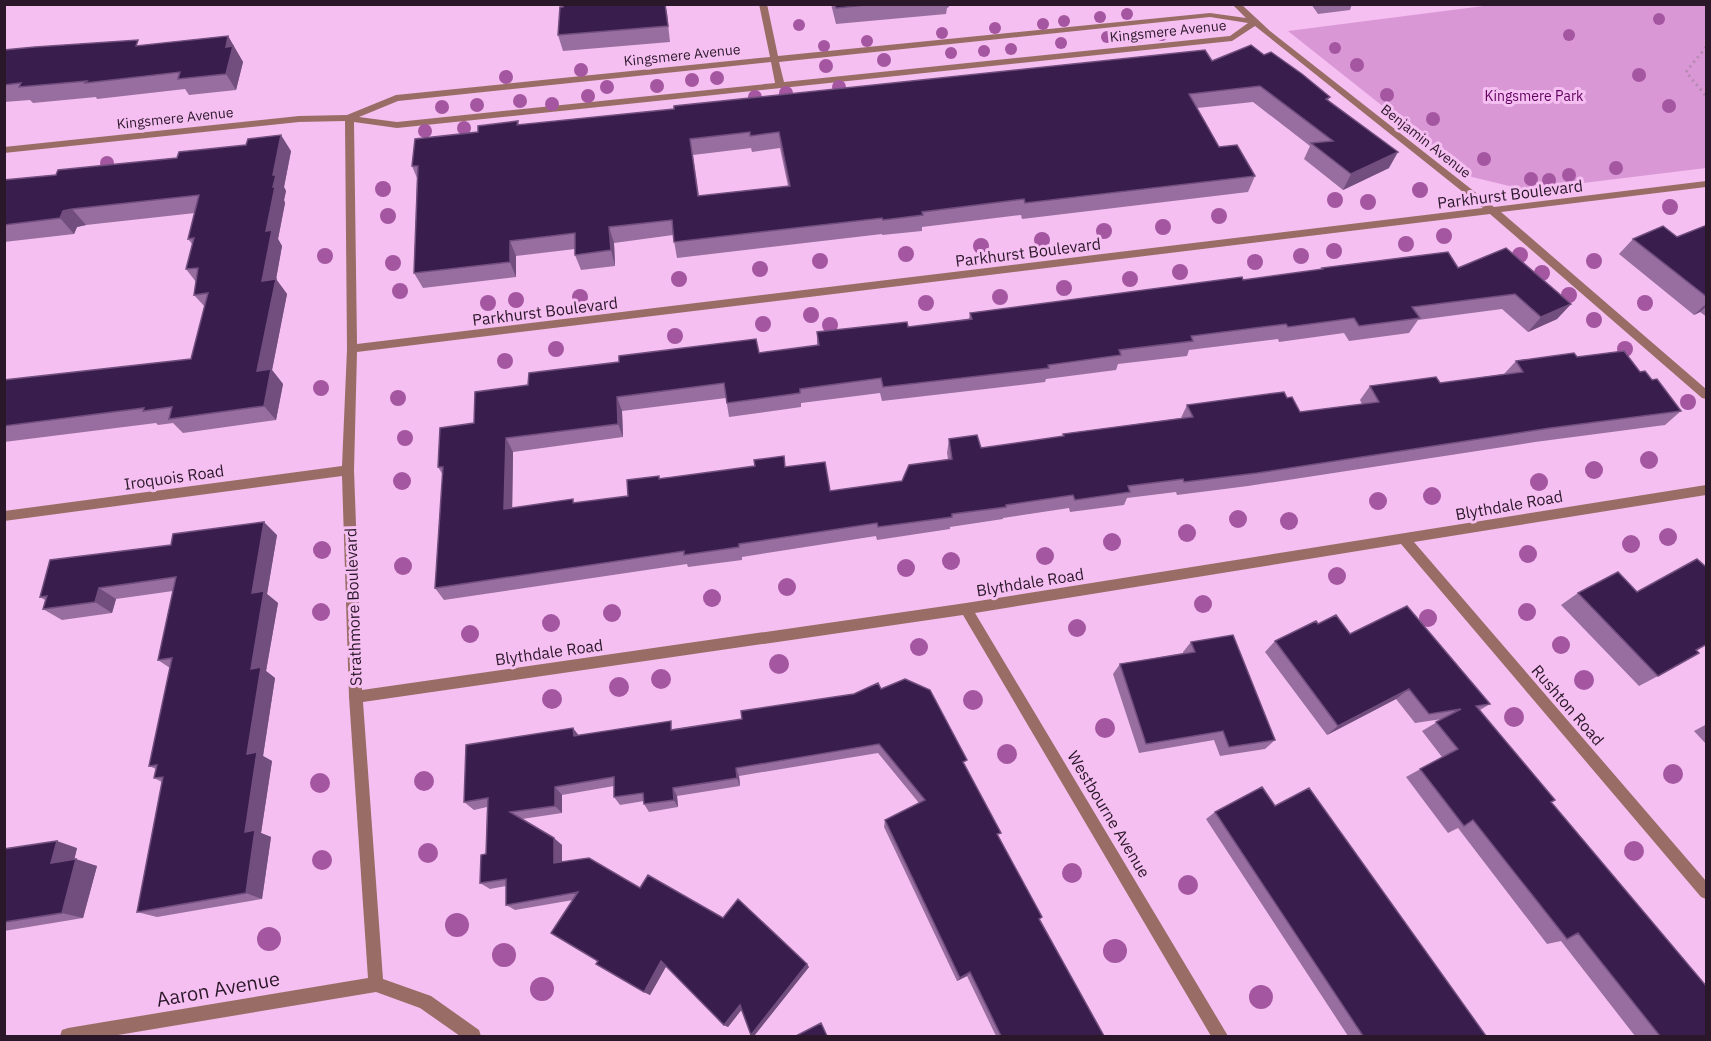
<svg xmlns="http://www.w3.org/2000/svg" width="1711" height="1041" viewBox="0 0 1711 1041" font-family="'IBM Plex Sans',sans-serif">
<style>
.green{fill:#d998d5}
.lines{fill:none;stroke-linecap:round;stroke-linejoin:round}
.path{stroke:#b489b1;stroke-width:3;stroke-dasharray:2 4;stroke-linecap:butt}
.minor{fill:#996d66;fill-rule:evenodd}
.tree{fill:#a456a1}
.wall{fill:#976e9f;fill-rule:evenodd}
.shaded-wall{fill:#714e7e}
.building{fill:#391d4d;stroke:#714e7e;stroke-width:1.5;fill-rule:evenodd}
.labels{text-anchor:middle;stroke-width:6;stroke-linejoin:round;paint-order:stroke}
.far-street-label{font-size:14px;fill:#2b172a;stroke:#f5bff1}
.far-park-label{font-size:14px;fill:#610160;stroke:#f5bff1}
.street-label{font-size:16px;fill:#2b172a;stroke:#f5bff1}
.near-street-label{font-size:20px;fill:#2b172a;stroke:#f5bff1}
</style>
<rect width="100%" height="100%" fill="#f5bff1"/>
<path class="green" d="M1499,4L1706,5V168L1526,190L1472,177L1288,31Z"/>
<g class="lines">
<path class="path" d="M1706,47L1686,72L1706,96"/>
<path class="minor" d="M759,4H767L778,56L1210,13L1246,18L1232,4H1241L1270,31L1494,207L1706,181V187L1501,212L1706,389V399L1702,398L1490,214L357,352L354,470L362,690L966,603L1706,485V495L1414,542L1706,881V899L1701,897L1401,544L975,613L1228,1036H1211L963,615L363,702L383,979L431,996L479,1030L481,1036H460L420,1008L376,992L112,1036H60L62,1030L68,1028L368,978L349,697L342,476L4,521V511L342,466L347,349L345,121L299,122L4,153V147L299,116L347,115L396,95L770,57ZM1210,17L1248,23L1230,36L784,82L779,62ZM1255,26L1483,208L357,344L354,122L397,128L1232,41ZM771,62L775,83L397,122L359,117L398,101Z"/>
</g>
<g class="tree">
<circle cx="1127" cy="14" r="6"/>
<circle cx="1100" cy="17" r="6"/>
<circle cx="1659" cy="19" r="6"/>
<circle cx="1064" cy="21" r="6"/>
<circle cx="1043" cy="24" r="6"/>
<circle cx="799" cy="25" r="6"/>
<circle cx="995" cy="28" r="6"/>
<circle cx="942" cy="33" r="6"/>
<circle cx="1162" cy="35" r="6"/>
<circle cx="1569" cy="35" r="6"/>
<circle cx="1107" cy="37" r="6"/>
<circle cx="1138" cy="37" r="6"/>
<circle cx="867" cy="41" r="6"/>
<circle cx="1061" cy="43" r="6"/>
<circle cx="824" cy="46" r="6"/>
<circle cx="1335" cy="48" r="6"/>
<circle cx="1011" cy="49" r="6"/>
<circle cx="984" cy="51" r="6"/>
<circle cx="951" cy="53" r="6"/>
<circle cx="884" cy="60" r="7"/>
<circle cx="1357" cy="65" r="7"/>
<circle cx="826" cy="66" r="7"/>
<circle cx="581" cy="70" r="7"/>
<circle cx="1639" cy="75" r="7"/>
<circle cx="506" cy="77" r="7"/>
<circle cx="717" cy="78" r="7"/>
<circle cx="692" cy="80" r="7"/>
<circle cx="657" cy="86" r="7"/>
<circle cx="607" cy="87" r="7"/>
<circle cx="839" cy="87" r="7"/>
<circle cx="786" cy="93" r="7"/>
<circle cx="1387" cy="95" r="7"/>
<circle cx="588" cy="96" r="7"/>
<circle cx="755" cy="97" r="7"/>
<circle cx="520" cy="101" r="7"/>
<circle cx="552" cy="104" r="7"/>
<circle cx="477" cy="105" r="7"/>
<circle cx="1669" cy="106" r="7"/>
<circle cx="442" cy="107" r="7"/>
<circle cx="1433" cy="119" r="7"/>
<circle cx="464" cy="128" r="7"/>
<circle cx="425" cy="131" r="7"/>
<circle cx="1484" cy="159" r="7"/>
<circle cx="107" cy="163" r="7"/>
<circle cx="1616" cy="168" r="7"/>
<circle cx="1569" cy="175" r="7"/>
<circle cx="1531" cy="179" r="7"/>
<circle cx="1549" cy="180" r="7"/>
<circle cx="383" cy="189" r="8"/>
<circle cx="1420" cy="190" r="8"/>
<circle cx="1335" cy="200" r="8"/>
<circle cx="1368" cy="202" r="8"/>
<circle cx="1670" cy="207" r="8"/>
<circle cx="388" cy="216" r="8"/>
<circle cx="1219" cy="216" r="8"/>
<circle cx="1163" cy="227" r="8"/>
<circle cx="1104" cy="231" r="8"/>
<circle cx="1444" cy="236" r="8"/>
<circle cx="1042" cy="240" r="8"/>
<circle cx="1406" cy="244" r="8"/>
<circle cx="981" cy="246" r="8"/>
<circle cx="1334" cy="251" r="8"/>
<circle cx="906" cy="254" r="8"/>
<circle cx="1520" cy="255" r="8"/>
<circle cx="325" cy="256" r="8"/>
<circle cx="1301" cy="256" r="8"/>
<circle cx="820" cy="261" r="8"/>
<circle cx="1594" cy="261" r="8"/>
<circle cx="1255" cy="262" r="8"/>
<circle cx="393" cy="263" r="8"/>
<circle cx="760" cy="269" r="8"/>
<circle cx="1180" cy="272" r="8"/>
<circle cx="1542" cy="273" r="8"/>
<circle cx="679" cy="279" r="8"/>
<circle cx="1130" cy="279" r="8"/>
<circle cx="1064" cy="288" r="8"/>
<circle cx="400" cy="291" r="8"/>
<circle cx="1569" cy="295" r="8"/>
<circle cx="580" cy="297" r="8"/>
<circle cx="1000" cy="297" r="8"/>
<circle cx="516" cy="300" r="8"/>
<circle cx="488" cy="303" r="8"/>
<circle cx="926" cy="303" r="8"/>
<circle cx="1645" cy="303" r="8"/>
<circle cx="811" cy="315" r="8"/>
<circle cx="1594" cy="320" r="8"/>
<circle cx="763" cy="324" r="8"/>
<circle cx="830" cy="325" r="8"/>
<circle cx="675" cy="336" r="8"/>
<circle cx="556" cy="349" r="8"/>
<circle cx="1625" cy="349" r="8"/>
<circle cx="505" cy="361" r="8"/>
<circle cx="321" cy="388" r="8"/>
<circle cx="398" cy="398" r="8"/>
<circle cx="1688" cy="402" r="8"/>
<circle cx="405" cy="438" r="8"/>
<circle cx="1649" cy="460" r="9"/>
<circle cx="1594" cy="470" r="9"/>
<circle cx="402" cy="481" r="9"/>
<circle cx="1539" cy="482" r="9"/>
<circle cx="1432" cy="496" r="9"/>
<circle cx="1378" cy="501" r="9"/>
<circle cx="1238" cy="519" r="9"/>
<circle cx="1289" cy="521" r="9"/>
<circle cx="1187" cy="533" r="9"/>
<circle cx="1668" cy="537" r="9"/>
<circle cx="1112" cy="542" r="9"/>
<circle cx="1631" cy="544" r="9"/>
<circle cx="322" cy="550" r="9"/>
<circle cx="1528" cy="554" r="9"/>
<circle cx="1045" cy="556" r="9"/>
<circle cx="951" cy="561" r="9"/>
<circle cx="403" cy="566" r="9"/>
<circle cx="906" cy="568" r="9"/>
<circle cx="1337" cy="576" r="9"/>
<circle cx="787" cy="587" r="9"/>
<circle cx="712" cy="598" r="9"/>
<circle cx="1203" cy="604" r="9"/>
<circle cx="321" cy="612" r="9"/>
<circle cx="1527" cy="612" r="9"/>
<circle cx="612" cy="613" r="9"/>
<circle cx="1428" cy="618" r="9"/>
<circle cx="551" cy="623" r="9"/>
<circle cx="1077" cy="628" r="9"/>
<circle cx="470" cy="634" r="9"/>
<circle cx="1561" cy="645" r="9"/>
<circle cx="919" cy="647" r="9"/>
<circle cx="779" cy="664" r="10"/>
<circle cx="661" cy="679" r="10"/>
<circle cx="1584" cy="680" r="10"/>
<circle cx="619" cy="687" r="10"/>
<circle cx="552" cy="699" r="10"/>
<circle cx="973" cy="700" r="10"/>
<circle cx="1514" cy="717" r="10"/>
<circle cx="1105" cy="728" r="10"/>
<circle cx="1007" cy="754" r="10"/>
<circle cx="1673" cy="774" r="10"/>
<circle cx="424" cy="781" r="10"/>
<circle cx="320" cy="783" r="10"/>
<circle cx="1634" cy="851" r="10"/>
<circle cx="428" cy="853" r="10"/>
<circle cx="322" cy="860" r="10"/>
<circle cx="1072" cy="873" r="10"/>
<circle cx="1188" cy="885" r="10"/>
<circle cx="457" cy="925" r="12"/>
<circle cx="269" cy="939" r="12"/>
<circle cx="1115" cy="951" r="12"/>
<circle cx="504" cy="955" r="12"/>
<circle cx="542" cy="989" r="12"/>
<circle cx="1261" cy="997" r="12"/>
</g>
<path class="wall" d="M665,4L670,42L563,51L558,35Z
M831,4H949V7L947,8L946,14L836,24Z
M1311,4H1352L1350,10L1318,14Z
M228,36L243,62L236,90L189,95L185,89L97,99L96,97L33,103L30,100L4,102V50L142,46Z
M1264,55L1330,97L1328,100L1389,168L1343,190L1304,159L1310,146L1253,102L1197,108L1219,147L1255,176L1248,192L1022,219L1021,215L922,227V231L882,235V234L677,258L673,235L614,243L615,266L581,270L575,255V249L516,256V277L423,288L414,273L417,178L412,166L478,132L518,121L519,125L1212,61ZM751,148L752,152L780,148L788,186L699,196L693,155Z
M291,151L284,187L286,191L284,200L285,203L278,239L282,246L276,279L287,294L272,370L283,384L276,420L183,433L173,423L158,425L156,423L4,442V380L191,359L205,307L194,295L196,282L186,269L193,245L188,239L195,213L86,225L77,227L74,234L4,242V180Z
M1707,225V317L1700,312L1694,315L1619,254L1633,239L1677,237Z
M1322,268H1458L1571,304L1557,319L1528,332L1502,309L1418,320L1409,333L1349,341L1344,333L1279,342L1278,339L1189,350L1187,356L1118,364L1116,370L1046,379L1045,382L882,401L880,393L801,403V407L729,417L726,398L622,411L623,437L513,452L512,508L575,503L628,496L660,478L785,467L830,491L902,481L948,459L947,453L949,439L981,448L1063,437V434L1181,418L1187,405L1287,398L1300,412L1362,404L1360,400L1370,386L1440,383L1504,374L1516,361L1577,357L1640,372L1652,380L1681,411L1665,425L1535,442L1248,486L1177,495L1176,492L1127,498L1124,505L1070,512L1069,508L1003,518V519L950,527V529L877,540L876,536L742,557V560L688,567L687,564L444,600L435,588L443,475L438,467L474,423L759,353L817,346V332L908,327L969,319L970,313L1243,280L1320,270Z
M277,535L267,594L278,603L266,671L275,678L263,756L272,761L261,833L271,837L262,899L157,917L137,912L162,782L154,778L156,769L149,766L170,668L158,660L173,591L116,599L112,613L62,620L43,609L45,600L40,597Z
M1705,566L1696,650L1658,676L1639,686L1561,605L1578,593L1637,592Z
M1318,624L1350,634L1490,704L1480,710L1551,802L1707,1036H1635L1561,941L1547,944L1458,828L1448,833L1406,777L1442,757L1422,731L1442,719L1415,723L1396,699L1327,735L1265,652L1275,641Z
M1191,642L1275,740L1265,749L1220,756L1214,740L1139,753L1113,674L1120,664L1183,653V652Z
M881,689L965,766L999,837L1040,919L1104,1036H996L967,976L957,981L884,827L885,820L919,803L878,753L739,776L740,786L677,796L678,807L649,812L644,804V801L620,805L614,797V786L562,795V813L522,819L562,845V862L640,888L809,967L754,1036H753L741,1010L728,1027L724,1025L666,966L650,995L644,992L598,961L573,900L515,910L506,905V886L490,889L480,883L486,854L487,807L474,810L464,802L579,735L675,729L742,719Z
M1707,724V745L1694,731Z
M1275,806L1486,1036H1348L1206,819L1215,812Z
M77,848L74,860L97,866L83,918L4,931V849Z"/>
<path class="shaded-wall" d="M665,4L667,13L670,42L668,26Z
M228,36L243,62L236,90L226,74V47Z
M281,135L291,151L284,187L286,191L284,200L285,203L278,239L282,246L273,296L262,281L266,231L273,187V175Z
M1398,152L1389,168L1343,190L1351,174Z
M72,209L86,225L77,227L74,234L60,218L63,211Z
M609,227L614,243L615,266L611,250Z
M510,241L516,256V277L510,262Z
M276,279L287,294L272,370L283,384L276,420L264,406L257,371Z
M1707,303V306L1700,312L1694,315Z
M1571,304L1557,319L1528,332L1541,317Z
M617,397L622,411L623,437L618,424Z
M506,438L513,452L512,522L504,509Z
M264,522L277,535L267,594L278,603L266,671L275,678L263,756L272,761L261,833L271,837L262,899L246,893L245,832L251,669L252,593Z
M99,588L116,599L112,613L95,602Z
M1409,689L1396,699L1327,735L1338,726Z
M573,728L580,737L574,736Z
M736,768L739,776L740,786L737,778Z
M555,787L562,795V813L555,806Z
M673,788L677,796L678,807L674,800Z
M554,838L562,845V869L554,863Z
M57,841L77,848L72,869L51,863Z
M76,859L97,866L83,918L62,913Z
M661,961L667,965L650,995L644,992Z
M807,964L809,967L754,1036L751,1035Z
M970,972L967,976L957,981L960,978Z
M740,1005L743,1008L728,1027L724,1025Z"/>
<path class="building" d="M563,4H665L668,26L558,35L560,7H563Z
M835,4H876L836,8Z
M228,36L226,47L233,46L226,74L178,79L180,72L85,83L87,81L19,87L21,83L4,85V50L35,47L138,40L136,46Z
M1251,45L1264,55L1271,52L1302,74L1330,97L1326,99L1398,152L1351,174L1311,143L1333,141L1260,86L1189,94L1219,147L1237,145L1255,176L1025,203L1024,199L922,212L923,215L883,220L882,218L674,242L672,220L609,227L611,250L575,255V233L510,241V262L414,273L418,166H412L415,139L478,132V126L518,121L517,125L674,109V106L1205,50L1212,61ZM750,132V136L779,132L790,186L698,196L690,139Z
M281,135L273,175H276L273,187H275L266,231L272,230L262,281L276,279L257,371L271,369L264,406L169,419L172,407L143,411L144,408L4,426V380L191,359L208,293L194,295L198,268L186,269L194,238L188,239L199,195L72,209L63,211L60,218L4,225V180L56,175L58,170L177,158L179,152L246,145L248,139Z
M1707,225V297L1633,239L1663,226L1677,237Z
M1506,248L1571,304L1541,317L1515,294L1412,307L1420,318L1359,326L1354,318L1288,327L1286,324L1191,336L1193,341L1119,350L1121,355L1048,365L1049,368L883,387L881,378L800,389V393L727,403L724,383L617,397L618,424L506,438L504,509L573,499V503L628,496L627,480L659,476V479L755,466L754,460L784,456L785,467L825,462L830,491L902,481L909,465L952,459L949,439L977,435L981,448L1064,436L1063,434L1193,417L1187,405L1284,392L1287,398L1292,397L1300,412L1379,402L1370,386L1436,377L1440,383L1523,372L1516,361L1574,353L1577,357L1624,351L1640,372L1645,371L1652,380L1657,379L1681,411L1550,428L1257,473L1184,482L1183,479L1128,486L1130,492L1075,500L1073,495L1006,505V507L952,514V517L878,527L877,523L739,544V547L684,555V551L435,588L443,467H438L440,428L474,423L475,392L528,385L529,373L619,362V356L756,339L759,353L819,345L817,332L907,322L908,327L972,319L970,313L1242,277L1243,280L1323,269L1322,268L1448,252L1458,268Z
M264,522L252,593L264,591L251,669L261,667L247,754L257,752L245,832L255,830L246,893L137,912L163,777L154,778L157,765L149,766L172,658L158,660L176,577L99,588L95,602L43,609L47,596L40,597L50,560L171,545L173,534Z
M1697,559L1705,566L1707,565V644L1696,650L1699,653L1658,676L1578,593L1618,572L1637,592Z
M1407,606L1490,704L1476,706L1555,800L1551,802L1707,987V1036H1660L1578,933L1567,939L1473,820L1464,826L1420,769L1458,749L1436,722L1461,709L1429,714L1409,689L1338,726L1275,641L1316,621L1318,624L1336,615L1350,634Z
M1233,635L1275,740L1229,747L1223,731L1146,744L1120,664L1195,652L1191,642Z
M905,679L930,690L967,760L963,762L1001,833L997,834L1042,917L1039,919L1104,1036H1001L970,972L960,978L885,820L925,800L879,744L736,768L737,778L673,788L674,800L644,804L643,793L614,797V777L555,787V806L510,812L554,838V863L589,858L640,888L648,875L723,918L738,899L807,964L751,1035L740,1005L724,1025L661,961L644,992L596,964L598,961L551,933L578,892L506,905V879L480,883L481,855L486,854L488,798L464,802L466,745L573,728L574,736L671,721V730L742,719L741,711L854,694L878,683L881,689Z
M1262,787L1275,806L1309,788L1486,1036H1363L1215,812Z
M57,841L51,863L76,859L62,913L4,922V849Z
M821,1023L827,1036H796Z"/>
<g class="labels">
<g class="far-street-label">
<text transform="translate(1168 31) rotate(-6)" y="5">Kingsmere Avenue</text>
<text transform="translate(682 55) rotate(-6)" y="5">Kingsmere Avenue</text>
<text transform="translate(175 118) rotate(-6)" y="5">Kingsmere Avenue</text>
<text transform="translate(1426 141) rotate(38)" y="5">Benjamin Avenue</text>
</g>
<g class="far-park-label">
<text x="1534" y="101">Kingsmere Park</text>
</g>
<g class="street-label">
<text transform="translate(1510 194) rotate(-7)" y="6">Parkhurst Boulevard</text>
<text transform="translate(1028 252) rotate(-7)" y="6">Parkhurst Boulevard</text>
<text transform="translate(545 311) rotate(-7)" y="6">Parkhurst Boulevard</text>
<text transform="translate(174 477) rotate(-8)" y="6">Iroquois Road</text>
<text transform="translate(1509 505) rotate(-10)" y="6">Blythdale Road</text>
<text transform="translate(1030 582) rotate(-9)" y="6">Blythdale Road</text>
<text transform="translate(353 607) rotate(-92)" y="6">Strathmore Boulevard</text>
<text transform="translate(549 652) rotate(-8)" y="6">Blythdale Road</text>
<text transform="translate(1568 705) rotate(49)" y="6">Rushton Road</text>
<text transform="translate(1109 814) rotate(59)" y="6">Westbourne Avenue</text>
</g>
<g class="near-street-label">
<text transform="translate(218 989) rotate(-10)" y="7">Aaron Avenue</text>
</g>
</g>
<rect width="1711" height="1041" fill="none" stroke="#2b172a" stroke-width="12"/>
</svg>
